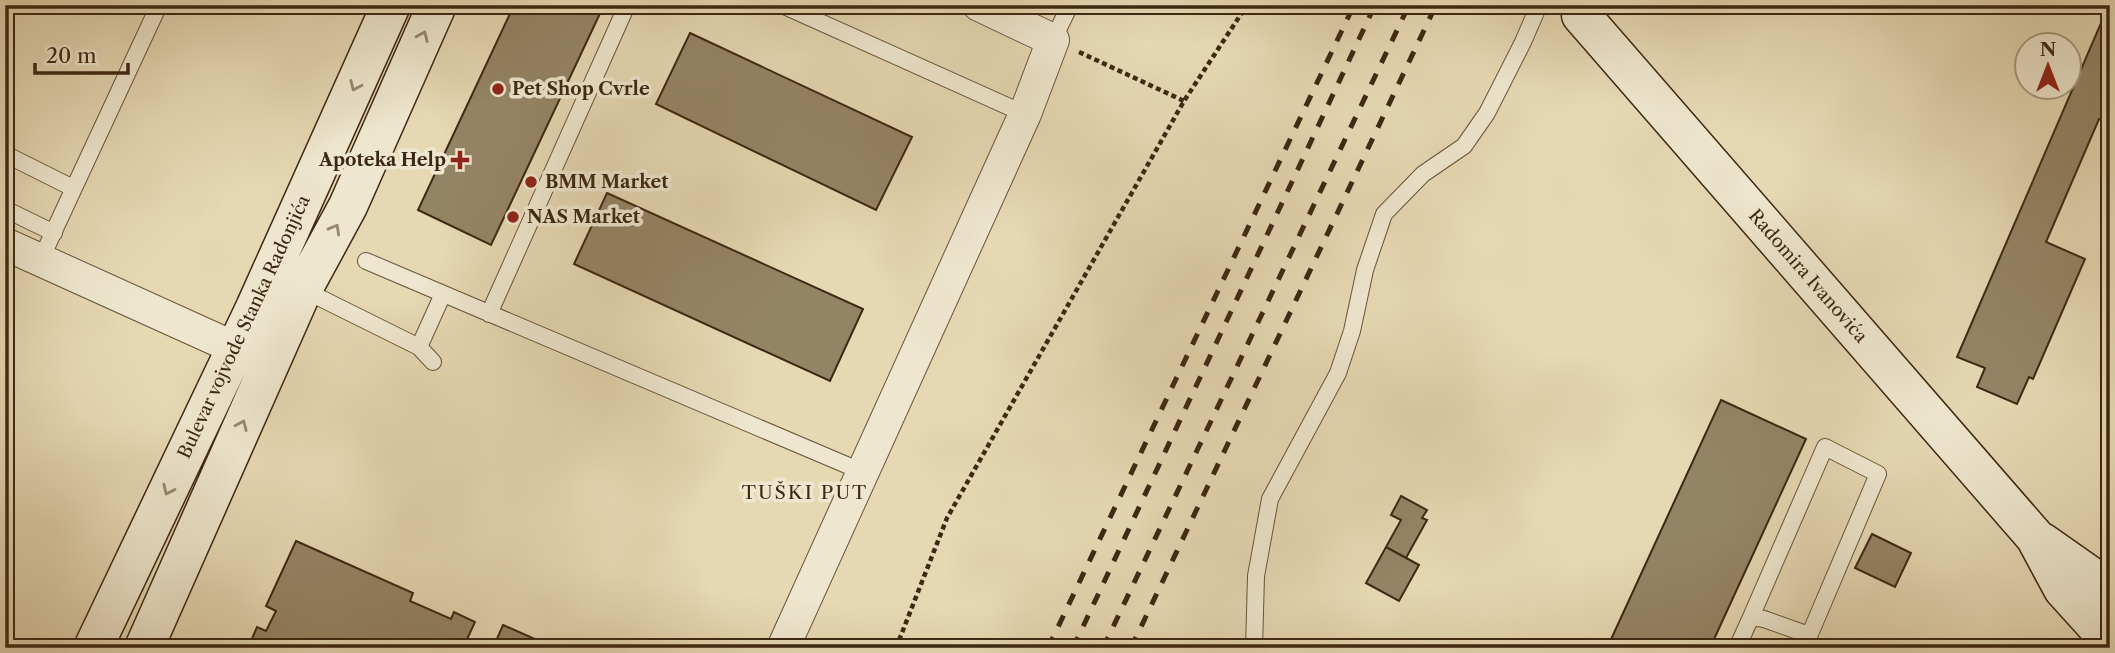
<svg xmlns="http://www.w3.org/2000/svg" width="2115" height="653" viewBox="0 0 2115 653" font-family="'Libre Caslon Text',serif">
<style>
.building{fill:#948466;stroke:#3d2813;stroke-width:2}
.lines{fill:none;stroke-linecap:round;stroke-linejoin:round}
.lane-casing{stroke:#67543b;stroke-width:18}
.street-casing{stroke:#67543b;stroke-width:34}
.secondary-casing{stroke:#3d2813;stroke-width:41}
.path{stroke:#3d2813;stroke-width:4.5;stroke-dasharray:5 3.5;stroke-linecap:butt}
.lane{stroke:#eee6ce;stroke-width:16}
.street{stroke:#eee6ce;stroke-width:32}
.secondary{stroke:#eee6ce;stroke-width:38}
.rail{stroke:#3d2813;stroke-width:5;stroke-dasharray:12 12;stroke-linecap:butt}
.oneway{stroke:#968770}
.poi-dot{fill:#8f2418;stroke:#eee6ce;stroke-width:2.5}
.labels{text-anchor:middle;stroke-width:7;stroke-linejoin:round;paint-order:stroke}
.poi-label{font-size:18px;font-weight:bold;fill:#3d2813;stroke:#eee6ce;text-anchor:start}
.street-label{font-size:18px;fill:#3d2813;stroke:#eee6ce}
.neighbourhood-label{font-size:19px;letter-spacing:2px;fill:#3d2813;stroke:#eee6ce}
</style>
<rect width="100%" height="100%" fill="#e5d8b3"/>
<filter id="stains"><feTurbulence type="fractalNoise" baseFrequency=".00286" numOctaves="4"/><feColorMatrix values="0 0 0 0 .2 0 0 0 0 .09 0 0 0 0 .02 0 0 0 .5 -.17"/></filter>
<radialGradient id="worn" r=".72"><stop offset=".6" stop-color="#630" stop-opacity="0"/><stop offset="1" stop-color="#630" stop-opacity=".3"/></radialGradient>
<path class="building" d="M514,5H604L491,245L418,210Z
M2101,23L2110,27V123L2099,119L2046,242L2085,259L2033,379L2029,377L2017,404L1977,387L1985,368L1957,357Z
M690,33L912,137L876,210L656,104Z
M607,193L863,309L830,381L574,264Z
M1721,400L1806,439L1710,648H1607Z
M1401,496L1427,510L1422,518L1427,520L1406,558L1386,547L1401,520L1391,515Z
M1872,534L1911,553L1895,587L1855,568Z
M296,541L413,593L410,601L451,619L454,612L475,622L463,648H340L336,646V648H248L257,627L266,631L276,611L266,606Z
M1386,547L1419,565L1399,601L1366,583Z
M503,625L555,648H493Z"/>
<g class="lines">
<defs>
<path id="lane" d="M782,5L1025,114
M1053,40L1070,5
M5,154L73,188
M5,209L54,233
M41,259L159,5
M366,261L863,472
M302,289L419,347L433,362
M489,314L627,5
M419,347L443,294
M1751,617L1825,447L1878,474L1804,648
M1254,648L1256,576L1270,499L1338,373L1352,331L1365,270L1384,214L1423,174L1464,146L1487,113L1523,42L1539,5
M1737,648L1751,617L1764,619L1809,635"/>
<path id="street" d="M5,244L235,348
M783,648L1025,114L1053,40L979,5"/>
<path id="secondary" d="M1581,15L2035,537L2063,589L2110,641
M2042,542L2089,575L2110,594
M93,648L255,308L391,5
M144,648L303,289L348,206L437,5"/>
</defs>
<use href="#lane" class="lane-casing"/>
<use href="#street" class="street-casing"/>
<use href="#secondary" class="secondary-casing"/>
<path class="path" d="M1079,52L1184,101
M896,648L947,518L1184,101L1247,5"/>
<use href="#lane" class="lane"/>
<use href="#street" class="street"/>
<use href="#secondary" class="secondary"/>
<path class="rail" d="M1048,648L1354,5
M1073,648L1375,5
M1103,648L1409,5
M1131,648L1436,5"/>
</g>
<defs><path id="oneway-chevron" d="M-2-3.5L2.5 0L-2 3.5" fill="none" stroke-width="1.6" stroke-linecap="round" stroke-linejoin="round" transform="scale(1.75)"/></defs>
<g class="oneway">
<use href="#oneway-chevron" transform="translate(423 36) rotate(-66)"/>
<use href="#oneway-chevron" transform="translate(355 86) rotate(114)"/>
<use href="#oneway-chevron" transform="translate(335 229) rotate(-61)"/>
<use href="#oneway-chevron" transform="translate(242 425) rotate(-66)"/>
<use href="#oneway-chevron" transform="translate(168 490) rotate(115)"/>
</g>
<g class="poi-dot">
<circle cx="498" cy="89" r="7"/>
<path d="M456.5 149.5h7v7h7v7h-7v7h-7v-7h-7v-7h7z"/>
<circle cx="531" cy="182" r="7"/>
<circle cx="513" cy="217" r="7"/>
</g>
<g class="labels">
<g class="poi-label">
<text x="512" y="95">Pet Shop Cvrle</text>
<text x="446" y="166" text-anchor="end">Apoteka Help</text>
<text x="545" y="188">BMM Market</text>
<text x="527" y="223">NAS Market</text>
</g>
<g class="street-label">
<text transform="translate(1808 276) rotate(49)" y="6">Radomira Ivanovića</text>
<text transform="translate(244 327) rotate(-65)" y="6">Bulevar vojvode Stanka Radonjića</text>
</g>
<g class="neighbourhood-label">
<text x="805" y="499">TUŠKI PUT</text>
</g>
</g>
<rect width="2115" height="653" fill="none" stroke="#e5d8b3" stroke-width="28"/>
<rect x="7" y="7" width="2101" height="639" fill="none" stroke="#3d2813" stroke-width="3.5"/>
<rect x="14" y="14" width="2087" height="625" fill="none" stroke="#3d2813" stroke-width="2"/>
<g transform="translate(2048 66)"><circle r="33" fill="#eee6ce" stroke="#a79a83" stroke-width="2"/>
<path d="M0-5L12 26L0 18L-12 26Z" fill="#8f2418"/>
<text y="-10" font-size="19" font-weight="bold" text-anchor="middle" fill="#3d2813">N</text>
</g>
<path d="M35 63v10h93v-10" fill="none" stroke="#3d2813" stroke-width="3.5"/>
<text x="46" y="63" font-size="21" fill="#3d2813" stroke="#eee6ce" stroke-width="5" paint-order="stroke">20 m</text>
<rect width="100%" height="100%" filter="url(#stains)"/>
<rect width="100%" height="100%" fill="url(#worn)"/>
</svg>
